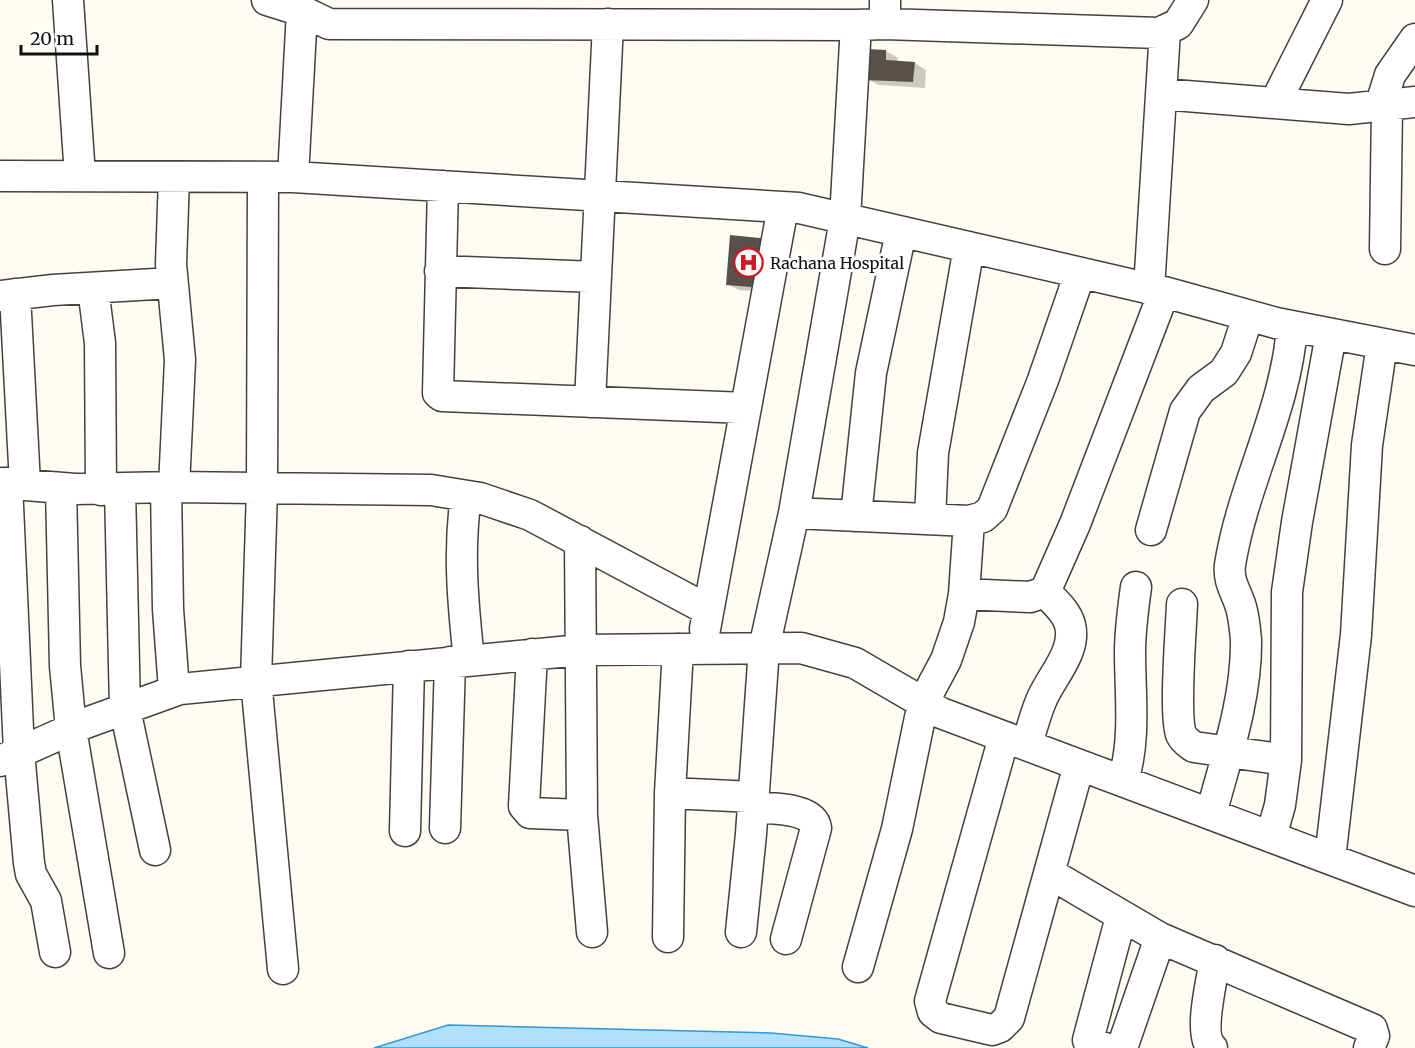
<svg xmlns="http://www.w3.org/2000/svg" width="1415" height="1048" viewBox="0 0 1415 1048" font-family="Merriweather,serif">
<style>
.water{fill:#b0e0fc;stroke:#2f97db;stroke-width:1.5}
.shadow{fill:#0003}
.building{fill:#59504a}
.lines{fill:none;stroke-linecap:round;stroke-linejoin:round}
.minor-casing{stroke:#424242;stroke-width:33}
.minor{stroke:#fff;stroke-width:30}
.labels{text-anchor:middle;stroke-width:6;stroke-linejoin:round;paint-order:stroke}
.poi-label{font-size:16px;fill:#0f0f0f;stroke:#fff;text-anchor:start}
</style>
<rect width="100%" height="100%" fill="#fffcf1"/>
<path class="water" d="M448,1025L771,1033L838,1039L868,1048H374Z"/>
<path class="shadow" d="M886,51L898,58L897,62L915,63L926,70L925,88L879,85L867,79Z
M731,237L776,293L739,290L727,284Z"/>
<path class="building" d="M867,49L886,50V60L915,62L913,82L865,80Z
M730,235L769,239L765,288L726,285Z"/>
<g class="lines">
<defs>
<path id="minor" d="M68,0L80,176
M267,0L302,11L329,24L856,25L885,24V0
M885,24L1159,33L1178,24L1193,0
M1161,94L1349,109L1415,102
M1275,103L1327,0
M1380,107L1390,75L1415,39
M0,176L293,177L799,208L1164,292L1276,323L1415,350
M174,177L171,264L180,360L174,487
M263,177L262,490L256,680L283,969
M293,177L302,11
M443,186L438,393L442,396L746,408
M1385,249L1387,106
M440,271L596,277
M93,288L100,343L101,490
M1149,289L1165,30
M15,294L25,484
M0,296L53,290L172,283
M590,402L608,24
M0,483L75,489L174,487L431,490L480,498L530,515L708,610
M7,483L19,752L29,863L31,874L46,901L55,952
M166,487L168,609L174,690
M61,488L65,666L71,729L109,953
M120,489L125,709L155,850
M466,496C458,552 463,604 469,660
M794,513L969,521L983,517L992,509L1043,380L1080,273
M856,516L871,373L901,232
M930,519L933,453L969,247
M1151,530L1185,411L1201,389L1224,372L1236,353L1248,316
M580,541L582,815L592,932
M964,594L1030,597L1045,592L1075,524L1164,292
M1182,604C1181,631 1174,714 1181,734C1184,741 1189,743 1194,747L1286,760
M705,629L783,207
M532,654L524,806L530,813L582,815
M1004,737L930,1001L933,1012L941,1018L992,1030L1000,1027L1009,1018L1079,765
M1027,745C1031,731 1035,715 1041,701C1050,678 1077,652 1070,625C1067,612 1054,601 1045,592
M0,761L83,724L180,689L580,650L801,648L855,663L941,713L1415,891
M1123,781C1136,739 1130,696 1130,652C1130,630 1133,609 1136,587
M670,793L753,797
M753,807C770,809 813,807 816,828L786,939
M1211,814C1226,758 1247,698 1246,640C1245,628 1244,615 1240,604C1235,590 1228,580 1230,565C1243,483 1286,410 1292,327
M445,828L450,662
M405,831L409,666
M1271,837L1280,805L1286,760L1287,592L1297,522L1331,334
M1330,859L1356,635L1367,445L1382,344
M1049,873L1160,938L1372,1029L1374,1036L1369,1048
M741,932L751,834L764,648L794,513L845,219L856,25
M668,937L670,793L678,649
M858,967L897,829L923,703L946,660L959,622L964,594L969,521
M1105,1048L1089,1043L1088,1040L1121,917
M1122,1048L1160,938
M1212,1048C1198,1034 1212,980 1215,960"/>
</defs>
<use href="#minor" class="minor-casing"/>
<use href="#minor" class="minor"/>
</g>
<defs>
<symbol id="hospital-ring" viewBox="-11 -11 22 22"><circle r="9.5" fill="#fff" stroke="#cf1821" stroke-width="1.5"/><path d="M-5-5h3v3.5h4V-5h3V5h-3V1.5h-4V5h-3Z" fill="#cf1821"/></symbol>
</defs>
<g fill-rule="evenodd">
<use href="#hospital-ring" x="732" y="246" width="33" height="33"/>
</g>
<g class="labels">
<g class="poi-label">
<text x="770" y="269">Rachana Hospital</text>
</g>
</g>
<path d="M21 45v9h76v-9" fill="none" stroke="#0f0f0f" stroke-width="3"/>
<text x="30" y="45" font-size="18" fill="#0f0f0f" stroke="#ffffff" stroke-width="4.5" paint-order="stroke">20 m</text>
</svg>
